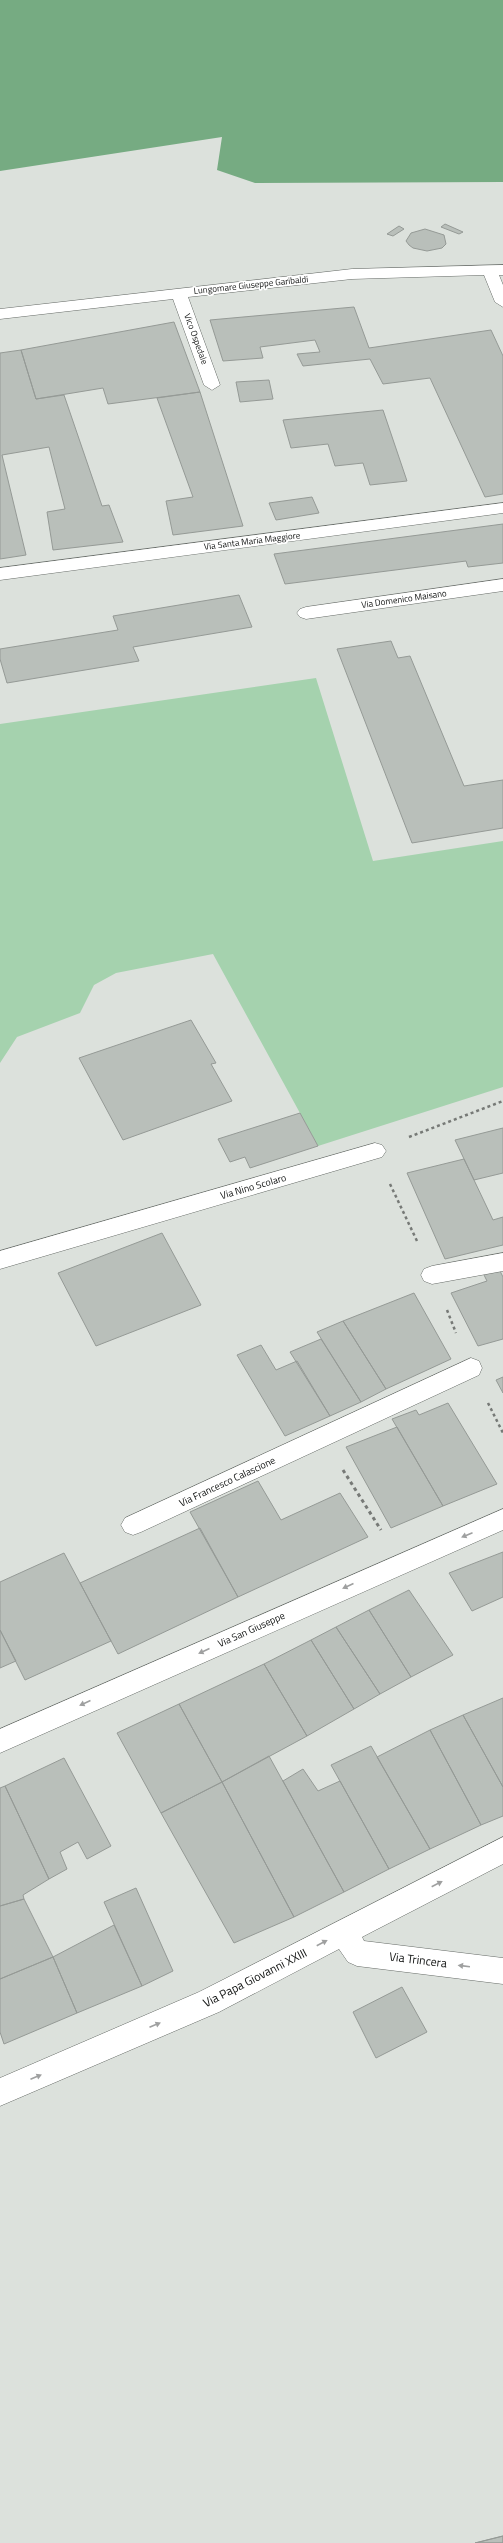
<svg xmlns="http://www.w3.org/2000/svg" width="503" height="2543" viewBox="0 0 503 2543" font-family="'Titillium Web',sans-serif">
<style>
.green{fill:#a5d2ae}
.water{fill:#76ab82}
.building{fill:#b9bfba;stroke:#959a96}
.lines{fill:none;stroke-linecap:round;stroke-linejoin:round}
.minor-casing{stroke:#666b67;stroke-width:1}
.path-far1{stroke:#767976;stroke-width:2.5;stroke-dasharray:3 3;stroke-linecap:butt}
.path{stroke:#767976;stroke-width:3;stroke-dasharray:3.5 3.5;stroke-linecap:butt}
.minor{fill:#fff;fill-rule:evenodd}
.oneway{fill:#9fa0a0}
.labels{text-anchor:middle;stroke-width:3.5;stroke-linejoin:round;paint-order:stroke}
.far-street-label{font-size:9px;fill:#101211;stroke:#fff}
.street-label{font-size:10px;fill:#101211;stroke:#fff}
.near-street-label{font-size:12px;fill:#101211;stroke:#fff}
</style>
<rect width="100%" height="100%" fill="#dce1dc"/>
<path class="green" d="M316,678L373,861L503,841V1087L318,1146L213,954L116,973L94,985L80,1013L17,1037L0,1063V724Z"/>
<path class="water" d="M0,0H503V182L255,183L217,170L222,137L0,171Z"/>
<path class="building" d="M445,224L463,232L459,234L441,227Z
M399,226L404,229L393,236L387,234Z
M425,229L444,235L446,244L442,248L427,251L413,248L409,245L406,241L411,233Z
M354,307L369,348L491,330L503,356V494L485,497L430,378L383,384L370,359L303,366L297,354L320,352L315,340L260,347L263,358L223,361L210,320Z
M174,322L200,392L108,404L103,388L36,399L21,350Z
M21,350L36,399L64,395L102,506L109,505L123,542L53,550L47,512L65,509L49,447L2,455L26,555L0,559V353Z
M269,380L273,399L240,402L236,382Z
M200,392L243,526L173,535L166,501L193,497L157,398Z
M383,410L407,481L370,485L363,463L335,466L328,444L291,448L283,420Z
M312,497L319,513L276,520L269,503Z
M503,524V563L468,567L466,561L285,584L274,554Z
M239,595L252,627L133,647L139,661L7,683L0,659V649L118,630L113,616Z
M391,641L398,658L410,656L464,786L503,780V828L412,843L337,649Z
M191,1020L216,1063L211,1064L232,1101L123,1140L79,1058Z
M300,1113L318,1146L250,1168L245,1157L230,1162L218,1139Z
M503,1128V1173L474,1180L455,1140Z
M464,1159L493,1220L503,1217V1245L445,1259L407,1173Z
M162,1233L201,1305L96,1346L58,1273Z
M498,1267L503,1277V1339L478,1346L451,1293L487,1281L482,1271Z
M414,1293L451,1359L386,1389L343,1321Z
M343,1321L386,1389L361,1402L317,1332Z
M321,1339L361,1402L330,1416L290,1352Z
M261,1345L276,1370L297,1361L330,1416L285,1436L237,1355Z
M503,1377V1393L496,1380Z
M448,1403L497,1484L443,1506L392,1419L416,1410L419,1415Z
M397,1427L443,1506L391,1528L346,1447Z
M258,1481L281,1520L340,1493L368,1537L238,1597L190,1512Z
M200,1528L238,1597L118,1654L80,1583Z
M503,1552V1597L472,1611L449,1573Z
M64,1553L111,1641L25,1680L0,1630V1582Z
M409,1590L453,1655L411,1677L369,1610Z
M369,1610L411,1677L380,1694L336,1627Z
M336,1627L380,1694L354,1709L311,1640Z
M0,1630L16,1661L0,1668Z
M311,1640L354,1709L307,1736L264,1664Z
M264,1664L307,1736L222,1782L179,1704Z
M503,1698V1787L463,1715Z
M179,1704L222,1782L161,1813L117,1733Z
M463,1715L503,1787V1816L481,1825L430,1730Z
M430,1730L481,1825L430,1849L377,1757Z
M371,1746L430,1849L389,1869L331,1765Z
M269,1756L344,1892L294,1917L222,1782Z
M64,1758L111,1846L87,1859L78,1842L60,1852L67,1869L49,1879L5,1786Z
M303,1769L318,1791L340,1781L389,1869L344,1892L283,1781Z
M222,1782L294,1917L234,1943L161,1813Z
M5,1786L49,1879L23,1895L24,1899L0,1906V1788Z
M136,1888L173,1971L142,1986L104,1902Z
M24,1899L53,1957L0,1979V1906Z
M114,1925L142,1986L77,2013L53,1957Z
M53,1957L77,2013L4,2044L0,2032V1979Z
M402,1987L427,2032L376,2058L353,2012Z
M503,2536V2543H475Z
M503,2536V2543H475Z"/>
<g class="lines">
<defs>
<path id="minor" d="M503,265V275H499L503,285V307L495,302L484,275L352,279L188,297L220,385L212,390L204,385L173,299L0,319V309L352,269Z
M503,503V513L0,580V568Z
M503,579V591L306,619L300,617L297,613L300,609L306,607Z
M375,1143L382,1145L386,1151L382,1157L0,1269V1251Z
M503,1253V1271L432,1284L424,1281L421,1275L424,1269L432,1266Z
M471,1358L479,1361L482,1368L479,1375L141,1532L133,1535L125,1532L121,1525L125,1518Z
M503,1509V1530L0,1753V1729Z
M503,1837V1864L362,1937L364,1941L503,1958V1984L357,1966L348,1962L339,1949L219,2012L0,2106V2078L199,1992Z"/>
</defs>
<use href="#minor" class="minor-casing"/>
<path class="path-far1" d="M409,1137L503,1101
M390,1184L417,1241
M447,1310L456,1333
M488,1403L503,1433"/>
<path class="path" d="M343,1470L381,1530"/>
<use href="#minor" class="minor"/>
</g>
<defs><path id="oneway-solid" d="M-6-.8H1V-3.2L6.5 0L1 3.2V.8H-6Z"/></defs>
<g class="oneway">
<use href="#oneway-solid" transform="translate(467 1535) rotate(157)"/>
<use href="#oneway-solid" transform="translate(348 1586) rotate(156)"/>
<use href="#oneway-solid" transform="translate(204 1651) rotate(156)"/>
<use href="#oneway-solid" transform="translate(85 1703) rotate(156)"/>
<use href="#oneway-solid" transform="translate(437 1884) rotate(-27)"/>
<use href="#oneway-solid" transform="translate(322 1943) rotate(-28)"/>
<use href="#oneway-solid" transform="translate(464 1966) rotate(-173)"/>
<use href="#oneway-solid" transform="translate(155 2025) rotate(-23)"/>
<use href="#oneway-solid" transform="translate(36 2077) rotate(-23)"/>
</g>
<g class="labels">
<g class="far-street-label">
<text transform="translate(251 285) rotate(-6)" y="3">Lungomare Giuseppe Garibaldi</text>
<text transform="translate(196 339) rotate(70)" y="3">Vico Ospedale</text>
<text transform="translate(252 541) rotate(-7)" y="3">Via Santa Maria Maggiore</text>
<text transform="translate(404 599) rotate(-8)" y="3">Via Domenico Maisano</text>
</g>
<g class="street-label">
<text transform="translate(253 1186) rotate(-16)" y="4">Via Nino Scolaro</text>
<text transform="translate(227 1481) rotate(-25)" y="4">Via Francesco Calascione</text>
<text transform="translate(251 1629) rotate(-24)" y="4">Via San Giuseppe</text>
</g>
<g class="near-street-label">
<text transform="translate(418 1960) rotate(7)" y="4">Via Trincera</text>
<text transform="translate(255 1978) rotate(-27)" y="4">Via Papa Giovanni XXIII</text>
</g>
</g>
</svg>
